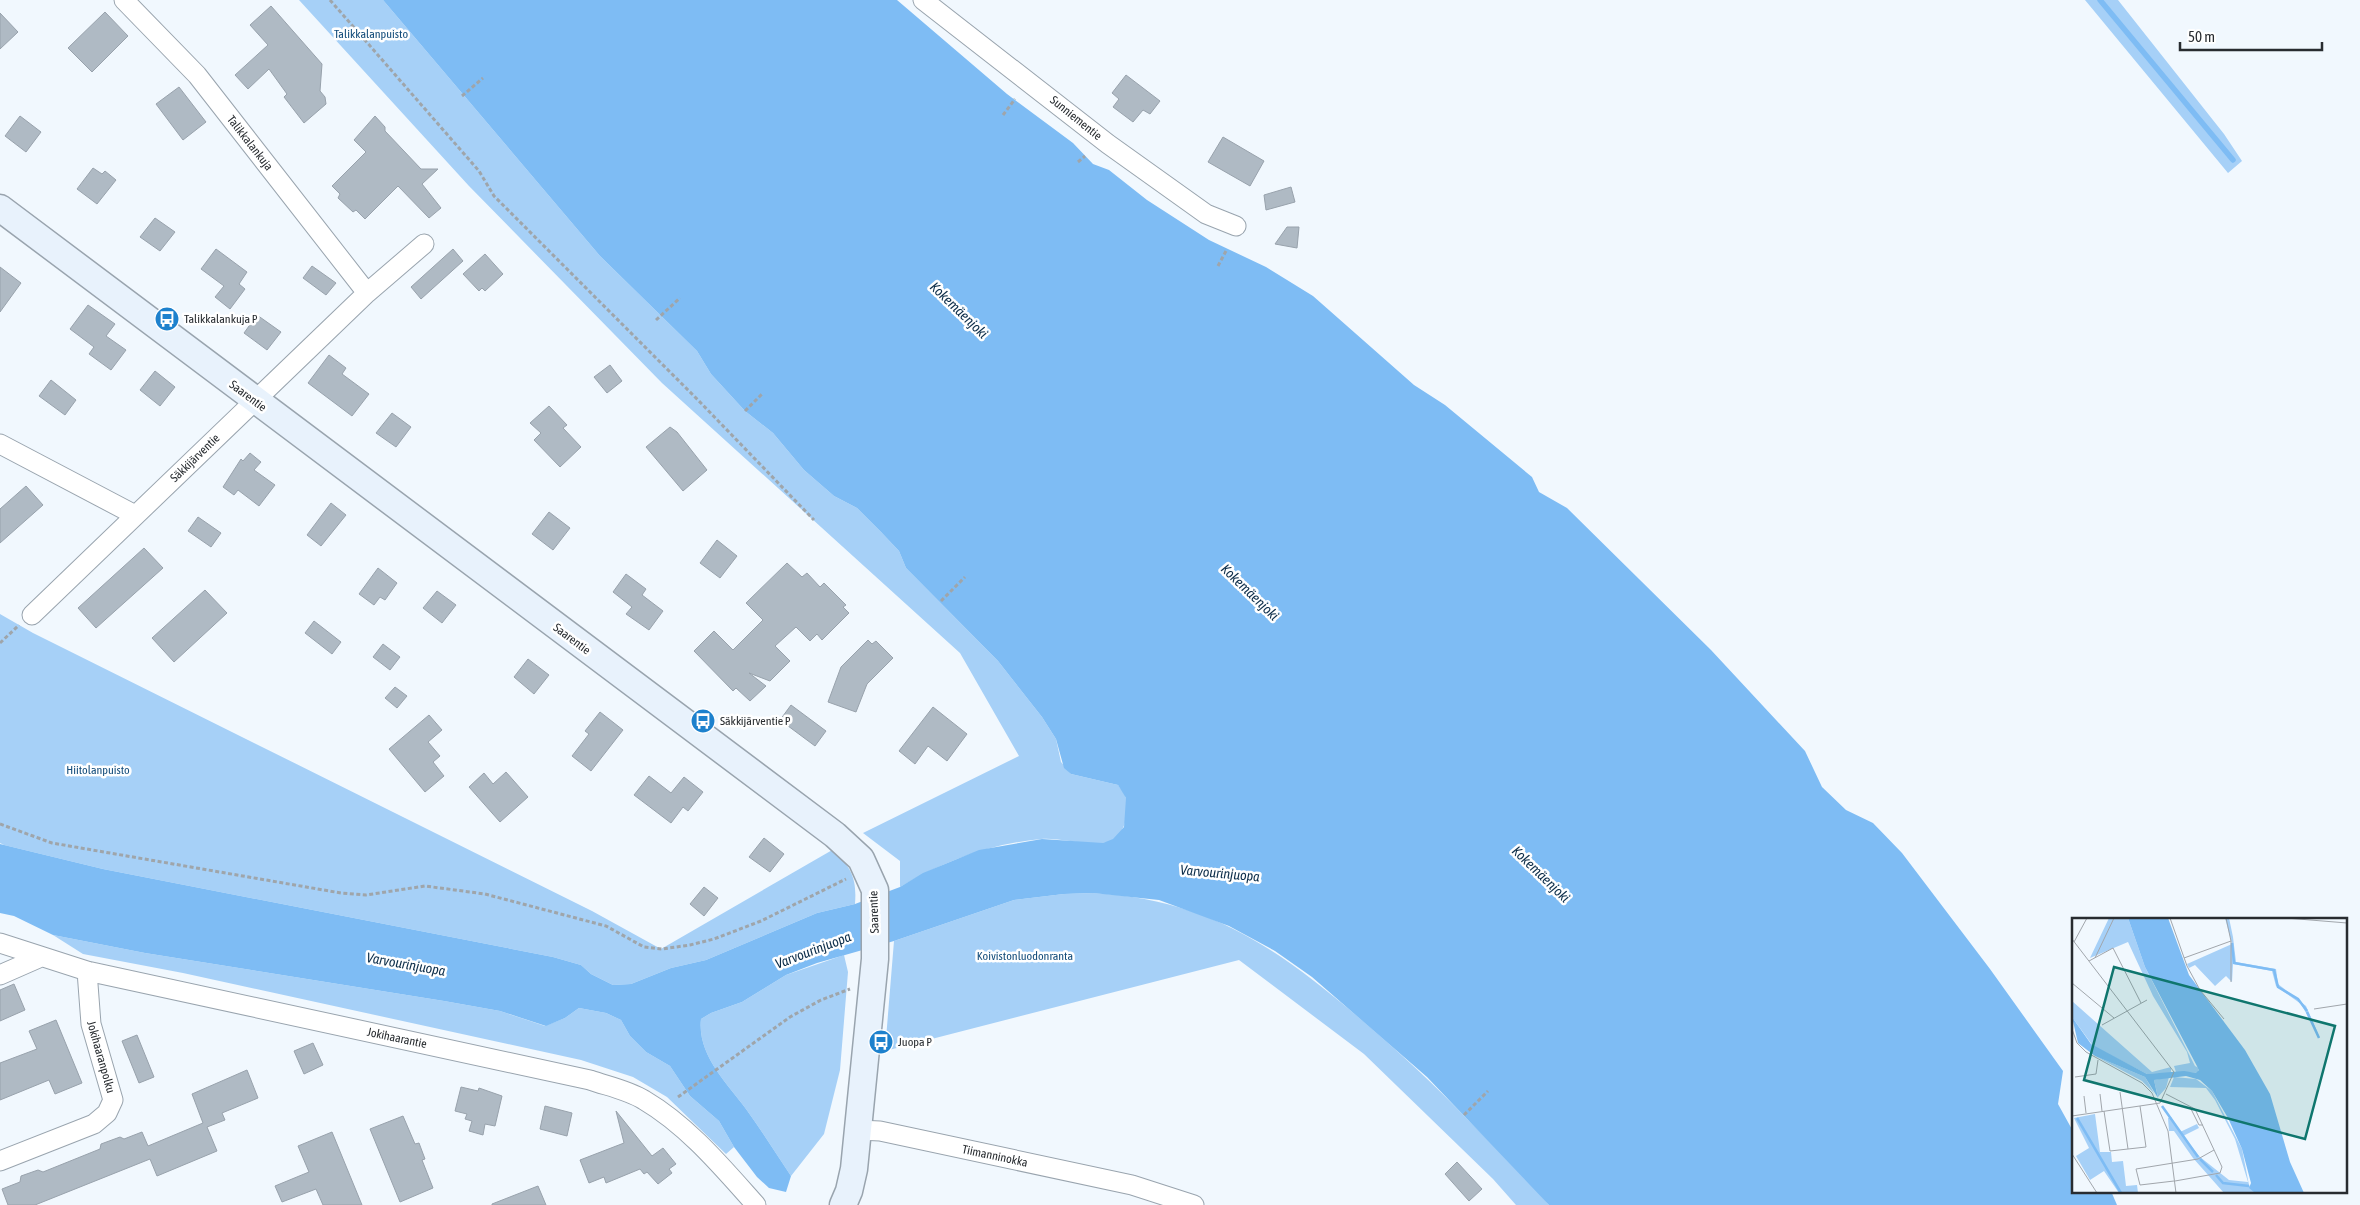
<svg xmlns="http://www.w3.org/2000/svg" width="2360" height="1205" viewBox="0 0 2360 1205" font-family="'Asap Condensed',sans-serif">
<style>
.green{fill:#a6d0f7}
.water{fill:#7ebcf4}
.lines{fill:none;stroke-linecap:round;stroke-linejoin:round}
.stream{stroke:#7ebcf4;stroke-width:5.5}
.building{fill:#afbac4;stroke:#98a2ac}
.street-casing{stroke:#99a4ae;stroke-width:21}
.secondary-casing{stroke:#99a4ae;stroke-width:29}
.path{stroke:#9fa5aa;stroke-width:3;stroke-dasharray:4 2.5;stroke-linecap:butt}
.street{stroke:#fff;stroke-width:19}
.secondary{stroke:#e8f2fc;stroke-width:26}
.labels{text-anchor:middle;stroke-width:5;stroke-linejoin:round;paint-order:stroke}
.park-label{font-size:12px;fill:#144d7b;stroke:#fff}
.street-label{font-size:12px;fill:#282c30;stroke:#fff}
.poi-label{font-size:12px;fill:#282c30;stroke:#fff;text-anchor:start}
.water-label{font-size:14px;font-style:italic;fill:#0d2e4a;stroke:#fff}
.inset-river{fill:none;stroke:#7ebcf4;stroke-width:2.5}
.inset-road{fill:none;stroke:#a1a6ac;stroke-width:1}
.view{fill:#0f766e;fill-opacity:0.15;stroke:#0f766e;stroke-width:2.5}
.inset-edge{fill:none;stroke:#282c30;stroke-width:2.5}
</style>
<rect width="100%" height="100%" fill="#f1f8fe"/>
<path class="green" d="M299,0H383L600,256L697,351L711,374L745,411L773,433L804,470L834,496L857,508L881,532L899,551L906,568L998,661L1042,717L1056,739L1061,762L1071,774L1118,785C1121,789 1125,794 1126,798C1130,811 1125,833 1113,840C1097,849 1061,837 1041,839C990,844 944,861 900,887V861L863,833L1019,756L960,653L662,383L469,186Z
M2085,0H2118L2224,134L2242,161L2228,173Z
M0,614L33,633L592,911L661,949L834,849C851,869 857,877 855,904L817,913L706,960L671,968L631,984L613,985L591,974L581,965L553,957L103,869L4,845L0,843Z
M1093,893C1209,899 1279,949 1364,1022C1400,1053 1435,1085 1468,1120C1495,1148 1525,1175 1549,1205H1516L1493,1179L1364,1054L1239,960L885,1051L894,941L1014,900L1064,894Z
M53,935L145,953L444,1001L500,1011L545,1026L565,1018L579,1008L606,1013L621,1020L630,1036L646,1052L670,1066L690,1096L719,1121L734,1147L726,1154L667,1097L633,1077L581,1060L183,973L83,954Z
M844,955L848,972L840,1070L824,1134L791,1176C776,1154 762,1131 746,1109C727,1083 697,1055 701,1019L711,1013L742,1002L786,975Z"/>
<path class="water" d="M383,0H897L1007,94L1073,143L1093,164L1109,170L1147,200L1209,240L1266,267L1313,296L1414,385L1445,405L1532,477L1539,492L1567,508L1711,650L1805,751L1822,787L1846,810L1873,823L1902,853L1990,969L2063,1071L2058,1104L2074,1133V1191H2111L2117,1205H1549L1427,1077L1312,977L1275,951L1229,926L1159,900L1093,893L1064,894L1014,900L894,941L817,963L786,975L742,1002L711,1013L701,1019C697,1055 727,1083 746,1109C762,1131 776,1154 791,1176L786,1192L769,1188L757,1177L734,1147L719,1121L690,1096L670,1066L646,1052L630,1036L621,1020L606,1013L579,1008L565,1018L546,1026L500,1011L444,1001L145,953L53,935L14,916L0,913V844L103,869L553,957L581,965L591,974L613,985L631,984L671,968L706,960L817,913L855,904L900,887L923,873L979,850L1042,839L1103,843L1113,839L1124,827L1126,798L1118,785L1071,774L1064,768L1056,739L1042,717L998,661L906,568L899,551L881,532L857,508L834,496L804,470L773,433L745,411L711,374L697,351L600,256Z"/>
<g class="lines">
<path class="stream" d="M2100,0L2233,160"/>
</g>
<path class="building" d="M271,6L322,64L320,91L325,97L326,104L304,123L284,97L287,94L269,69L248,89L235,75L268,45L250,25Z
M105,12L128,36L92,72L68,48Z
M0,13L18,32L0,49Z
M1126,75L1160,101L1150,114L1143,110L1133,122L1113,107L1119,99L1112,93Z
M179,87L206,122L183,140L156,104Z
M20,116L41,132L26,152L5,136Z
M375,116L385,127V131L421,169H438L422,184L441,208L429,218L398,186L365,219L356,210L353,212L338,198L340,194L332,186L366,152L354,140Z
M1223,137L1264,161L1250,186L1208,162Z
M93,168L102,174L105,171L116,180L97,204L77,189Z
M1291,187L1295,202L1266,210L1264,195Z
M155,218L175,232L160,251L140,237Z
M1287,227H1299L1297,248L1275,244Z
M216,249L247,272L239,284L245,289L230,309L215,297L224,286L201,269Z
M453,249L463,261L421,299L411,287Z
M485,254L503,274L485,291L482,288L479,291L463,274Z
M312,266L336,283L326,295L303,278Z
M0,267L21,283L0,312Z
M88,305L115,324L106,336L126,350L111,370L89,354L94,347L70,329Z
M257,315L281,332L267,350L244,333Z
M329,355L346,368L342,374L369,394L352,416L308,383Z
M610,365L622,381L607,393L594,377Z
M155,371L175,387L160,406L140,390Z
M51,380L76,400L65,415L39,396Z
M549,406L567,425L563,428L581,447L560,467L534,440L541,433L530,423Z
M392,413L411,427L396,447L376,433Z
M670,427L677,432L707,470L683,491L646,447Z
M250,453L261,462L254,470L275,485L259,506L238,490L234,495L223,487L241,459L243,461Z
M26,486L43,505L0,543V509Z
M331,503L346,515L321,546L307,535Z
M549,512L570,528L553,550L532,534Z
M198,517L221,533L211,547L188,531Z
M717,540L737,556L720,578L700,563Z
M144,548L163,568L96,628L78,608Z
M787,563L802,577L807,573L820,587L824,583L846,605L843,607L849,613L822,640L817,634L810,641L796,627L775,646L790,661L770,681L749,673L766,686L750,701L736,688L733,691L694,651L714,631L733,650L763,620L746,603Z
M378,568L397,583L385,600L380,597L374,605L359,594Z
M626,574L646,589L642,595L663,611L649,630L626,614L632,607L613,592Z
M205,590L227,613L174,662L152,638Z
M437,591L456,605L442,623L423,608Z
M314,621L341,642L332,654L305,633Z
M868,640L872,644L876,641L893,658L867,684L856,712L828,702L841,667Z
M383,644L400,657L390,670L373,657Z
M528,659L549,675L534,694L514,677Z
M395,687L407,696L397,708L385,698Z
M791,705L826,731L815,746L780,720Z
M933,707L967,734L947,761L928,746L915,764L899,751Z
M600,712L623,730L591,771L572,756L589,734L585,731Z
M429,715L442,730L428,742L440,756L433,762L444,776L425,792L389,749Z
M506,772L528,797L500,822L469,787L484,773L493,784Z
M649,776L671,793L684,777L703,792L688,811L683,807L671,823L634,795Z
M764,838L784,854L770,872L749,857Z
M704,887L718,898L704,916L690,904Z
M14,984L25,1010L0,1021V990Z
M56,1020L82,1083L55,1094L49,1080L0,1100V1063L37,1049L29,1031Z
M137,1035L154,1077L139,1083L122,1041Z
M313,1043L323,1065L304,1074L294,1051Z
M247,1070L258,1098L222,1113L225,1120L207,1127L217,1151L157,1176L150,1159L35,1205H8L2,1189L20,1182L21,1176L38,1170L43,1172L100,1149L101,1144L120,1137L124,1139L142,1132L148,1146L203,1123L192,1094Z
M461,1087L478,1091L479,1088L502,1096L495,1126L485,1124L483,1135L469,1131L472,1121L465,1119L467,1114L455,1111Z
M545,1106L572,1113L567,1136L540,1129Z
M616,1111L652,1156L663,1148L676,1164L669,1169L672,1173L658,1184L647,1172L644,1174L640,1169L606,1183L604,1177L589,1183L580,1160L624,1143Z
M403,1116L415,1144L419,1143L425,1159L422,1160L433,1188L400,1202L370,1129Z
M332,1132L362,1205H323L316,1189L282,1202L275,1186L309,1172L298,1146Z
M1457,1162L1482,1189L1469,1201L1445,1174Z
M538,1186L546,1205H492V1204Z"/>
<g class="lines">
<defs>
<path id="street" d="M124,0L197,75L367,293
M923,0L1108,144L1206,214L1236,226
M0,444L135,515
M32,615L367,293L424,244
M0,943L87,971L590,1080C607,1086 628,1090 644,1100C688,1126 722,1167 756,1205
M0,975L41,957
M858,1130L880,1131L1132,1185L1194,1205
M0,1161L94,1124L107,1113L113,1100L91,1024L87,971"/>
<path id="secondary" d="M0,208L835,835L861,859L875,890V959L854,1169L849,1191L843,1205"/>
</defs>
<use href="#street" class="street-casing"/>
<use href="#secondary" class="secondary-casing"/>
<path class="path" d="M330,0L479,171L494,196L698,400L814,520
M462,96L483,78
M1003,115L1015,99
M1078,162L1085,156
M1218,266L1227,249
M656,320L680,298
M745,411L762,394
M941,601L965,577
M0,643L19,625
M0,824L52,843L341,893L366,895L425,886L485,894L606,926L644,947L662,949L690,945L714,939L761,921L846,879
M678,1097L790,1017L821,1000L850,989
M1464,1115L1488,1091"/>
<use href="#street" class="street"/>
<use href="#secondary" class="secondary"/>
</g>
<defs>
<symbol id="bus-disc" viewBox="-11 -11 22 22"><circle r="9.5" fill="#1d81cd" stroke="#fff"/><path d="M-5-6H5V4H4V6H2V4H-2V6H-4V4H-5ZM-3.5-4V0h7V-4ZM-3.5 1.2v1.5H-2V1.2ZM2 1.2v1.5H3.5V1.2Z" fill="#fff"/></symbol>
</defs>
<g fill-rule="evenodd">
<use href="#bus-disc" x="153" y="305" width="28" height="28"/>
<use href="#bus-disc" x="689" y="707" width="28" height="28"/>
<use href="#bus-disc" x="867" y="1028" width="28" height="28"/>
</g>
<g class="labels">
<g class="park-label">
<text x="371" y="38">Talikkalanpuisto</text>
<text x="98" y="774">Hiitolanpuisto</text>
<text x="1025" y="960">Koivistonluodonranta</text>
</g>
<g class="street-label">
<text transform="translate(1076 118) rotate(39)" y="4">Sunniementie</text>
<text transform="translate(250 143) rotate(52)" y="4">Talikkalankuja</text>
<text transform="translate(248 396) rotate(37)" y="4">Saarentie</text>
<text transform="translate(195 458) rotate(-44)" y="4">Säkkijärventie</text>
<text transform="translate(572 639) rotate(37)" y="4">Saarentie</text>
<text transform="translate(874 912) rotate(-92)" y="4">Saarentie</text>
<text transform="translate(397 1038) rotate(12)" y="4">Jokihaarantie</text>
<text transform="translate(101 1057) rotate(74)" y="4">Jokihaaranpolku</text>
<text transform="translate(995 1156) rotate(12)" y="4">Tiimanninokka</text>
</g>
<g class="poi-label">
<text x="184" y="323">Talikkalankuja P</text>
<text x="720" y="725">Säkkijärventie P</text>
<text x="898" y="1046">Juopa P</text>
</g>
<g class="water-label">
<text transform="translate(959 310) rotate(44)" y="5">Kokemäenjoki</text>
<text transform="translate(1250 592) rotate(44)" y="5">Kokemäenjoki</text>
<text transform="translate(1220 873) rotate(5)" y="5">Varvourinjuopa</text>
<text transform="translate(1541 874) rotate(44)" y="5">Kokemäenjoki</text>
<text transform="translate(813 950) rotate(-21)" y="5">Varvourinjuopa</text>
<text transform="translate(406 964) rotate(10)" y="5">Varvourinjuopa</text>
</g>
</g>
<g transform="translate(2072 918)">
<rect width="275" height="275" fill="#f1f8fe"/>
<path d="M37,0H56L73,49L123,148L127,150L126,155L104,154L102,148L118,145L115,134L81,78L56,24L18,40ZM153,0H157L161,19L164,44L204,51L206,66L234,88L248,120L229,86L204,68L200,53L161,46L160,64L154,58L143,68L123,47L117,50L115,46L160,26ZM0,83L80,154L99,149V155L75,156L21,128L0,99ZM23,138L73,159L82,175L70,163ZM97,159L94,170L86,179L82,162ZM102,159L124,161L140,173L170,231L177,267L183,275H152L121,240L102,213H97L96,200L99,199L108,214L125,206L127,210L111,218L128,239L157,262L176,264L163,221L143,182L134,170L98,169ZM23,196L28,234H39L40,244L51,243L54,268L65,267L66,275H47L32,253L18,262L4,238L17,230L2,200Z" fill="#a6d0f7"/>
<path d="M56,0H96L117,57L173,132L198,176L218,244L232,275H183L177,270L179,265L170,231L156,200L140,173L128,162L114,158L82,162L86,180L73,159L23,138L6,125L0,99L19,126L75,156L112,153L124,155L127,152L73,49Z" fill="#7ebcf4"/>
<path class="inset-river" d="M160,25L162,45L202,52L206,69L226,81L235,93M235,94L247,120M90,188L126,239M5,200L49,275M128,241L141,254M144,257L151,265L177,268"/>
<path class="inset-road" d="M98,0L115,48L128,72L152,101M214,0L275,5M0,21L102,154L88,185L0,198M159,23V64M2,24L15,0M23,40L42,0M112,40L159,23L154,0M17,43L41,30L69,85M0,65L42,100M242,91L275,86M30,107L75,82M0,111L5,125L14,134L70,165L80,175L96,213L104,275M3,159L24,156L26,142M48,174L56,231M28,176L30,193M94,176L123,191L150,249L148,255L103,263M12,178L14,195M118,189L127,207H131M32,193L38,233L74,229L68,188M0,236L25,275M102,263L68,267L64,251L126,241L142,232"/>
<path class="view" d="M42,49L263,108L233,221L12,162Z"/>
<rect width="275" height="275" class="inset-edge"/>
</g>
<path d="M2180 42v8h142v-8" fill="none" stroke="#282c30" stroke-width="2.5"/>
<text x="2188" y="42" font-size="15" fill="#282c30" stroke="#ffffff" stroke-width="4" paint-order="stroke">50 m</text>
</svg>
